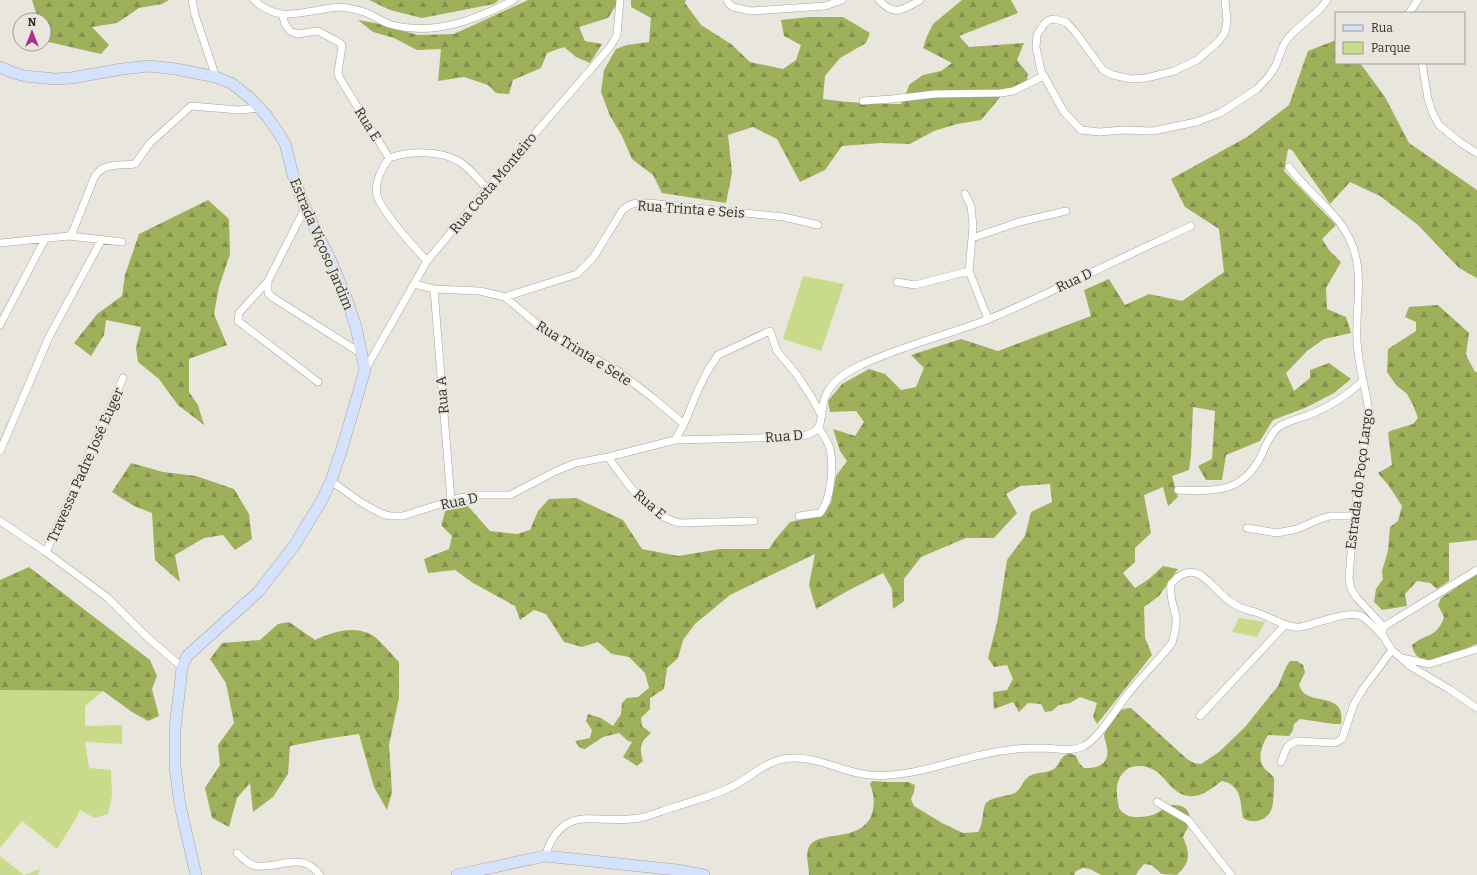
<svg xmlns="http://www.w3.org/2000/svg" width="1477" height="875" viewBox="0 0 1477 875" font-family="Bitter,serif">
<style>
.green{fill:#c9db8a}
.forest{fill:url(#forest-firs)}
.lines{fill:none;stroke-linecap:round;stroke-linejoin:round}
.street-casing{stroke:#a7a49c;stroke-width:8}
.secondary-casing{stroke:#a7a49c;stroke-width:12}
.street{stroke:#fff;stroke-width:7}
.secondary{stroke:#d5e2fc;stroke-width:11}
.labels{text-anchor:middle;stroke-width:4;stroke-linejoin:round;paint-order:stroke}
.street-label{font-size:14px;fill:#302f2c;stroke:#e9e6de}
</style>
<defs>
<pattern id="forest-firs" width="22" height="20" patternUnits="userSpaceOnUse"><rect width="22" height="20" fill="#9fb05b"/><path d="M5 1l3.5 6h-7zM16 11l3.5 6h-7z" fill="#82904b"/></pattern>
</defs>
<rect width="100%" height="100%" fill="#e9e6de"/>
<path class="green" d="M803,276L844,284L821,351L783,339Z
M1239,618L1265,622L1257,637L1232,632Z
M0,690L103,691L85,706V726L122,725V744L85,742L89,768L111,770L112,796L108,814L94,818L80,810L74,822L57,849L22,821L0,848Z
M0,856L24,875L40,869L38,875H0Z"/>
<path class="forest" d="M32,0H169L162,4L139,8L117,23L92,27L109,45L101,54L44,41V20H20V35L19,17L36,13Z
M369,0H499L494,4L422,18L390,10Z
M528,0H617L618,2L608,18L579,27L585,41L602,44L590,63L576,57L564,47L547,53L541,68L513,80L509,94L496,93L488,85L464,77L438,81L441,49L417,50L394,38L373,32L358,20L375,23L418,35L454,34Z
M631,0H686L685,3L701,25L731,44L750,62L783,69L796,60L801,45L784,36L781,20L809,17H843L870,33L866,43L840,58L825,76L823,99C849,103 875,104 901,104L910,84L923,75L941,71L952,63L923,48L927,36L933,24L962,0H1011L1018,13L959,36L969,47L1024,43L1017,60L1028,74L1026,83L1003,94L981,120L957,124L934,131L910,144L881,143L842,146L825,170L800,182L777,139L753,127L728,135L732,173L726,203L662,193L653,175L632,159L622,136L610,116L601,92L604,70L616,49L627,45L649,42L651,18L631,7Z
M1336,40V63H1360L1385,97L1409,143L1477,190V278L1459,268L1418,225L1380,196L1350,182L1330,204L1292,150L1288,149L1284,171L1336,225L1322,239L1329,250L1341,262L1326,288L1327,309L1346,317L1351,333L1324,339L1307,351L1286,373L1294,391L1310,378V370L1329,363L1351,379L1334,393L1307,407L1273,420L1260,441L1226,455L1222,480H1206L1198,466L1212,459L1215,411L1193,407L1191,455L1189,470L1172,476L1178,497L1168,506L1163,487L1144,495L1151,533L1135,548V562L1123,573L1135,588L1149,579L1163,566L1178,569L1159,596L1144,607L1145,638L1152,655L1097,724L1093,717L1097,703L1080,697L1070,703L1059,705L1052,711L1045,712L1041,704L1028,703L1019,712L1013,702L994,709L993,692L1007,690L1013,679L1007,665L994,667L988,658L997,623L1007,560L1025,536L1031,512L1052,502L1050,484L1020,486L1006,494L1017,513L994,538H966L921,557L904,579V601L893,609L892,589L883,573L851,589L816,609L809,585L815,554L730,595L695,624L683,640L678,658L667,668L664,689L650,698V709L641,718L642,726L651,733C640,742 639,747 643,761L637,766L623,757L632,742L628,741L619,733L603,737L585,749L580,748L575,741L590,738L592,730L586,721L588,714L601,718L613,726L621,714L622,703L627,698L638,697L649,688L645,673L629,657L612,654L598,642L582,647L564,642L546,614L534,610L520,620L515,606L473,583L455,570L428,573L424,559L449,549L452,536L441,525L446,509L466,504L490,531L517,534L530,530L538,511L549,499L576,498L623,520L642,549L678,556L720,549H769L774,541L790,522L821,515L831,503L836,476L847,461L840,451L833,429L855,436L864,422L856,411L830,412L828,401L842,384L869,369L885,374L901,390L916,387L924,368L911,355L961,339L998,351L1091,316L1084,290L1109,279L1125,305L1149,294L1182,301L1224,272L1219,229L1185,207L1171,179L1247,137L1289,105L1308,51Z
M208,200L229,219L230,254L219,287L214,314L227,345L189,359V392L198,405L204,425L178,405L159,379L138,362L136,348L141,327L106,320L104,335L91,356L74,343L97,314L122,296L125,275L139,234Z
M1438,305L1469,333L1466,355L1475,372H1477V540L1449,543V581L1437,589L1430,583L1417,581L1405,594L1407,606L1382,610L1374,602L1376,589L1383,579L1382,571L1388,551L1390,527L1398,521L1402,506L1389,486L1378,473L1392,465L1388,433L1390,431L1413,424L1418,418L1413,405L1407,394L1396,385L1387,372L1388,349L1416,331V322L1405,317L1409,307Z
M131,463L163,472L196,476L234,489L249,514L252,539L235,550L223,535L204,538L175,555L180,582L155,560L152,513L134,506L112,492Z
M29,567L150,660L157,676L152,689L159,716L148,721L132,712L103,691L0,690V580Z
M1477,573V644C1466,648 1437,661 1426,660C1418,659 1413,653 1412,645C1426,633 1437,638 1444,617L1438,605L1441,598Z
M289,622L315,640C333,632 354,625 372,635C380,640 392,655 399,662V698L389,745L392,792L387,810L374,787L359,734L331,738L290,746L288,774L273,797L253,812L250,783L237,798L229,827L212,818L205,788L220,765L218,745L234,723L226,683L210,659L222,643L260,640L278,624Z
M1290,661H1297L1303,665L1305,672L1299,685C1300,687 1301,689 1302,691C1313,705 1346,692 1341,724H1334L1300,719L1294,724L1293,730L1289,736L1268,735C1262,745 1256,759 1265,769C1268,772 1272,775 1274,778C1274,786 1274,800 1272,808C1268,820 1254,825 1243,818C1240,802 1242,785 1222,781C1210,789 1200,800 1184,795C1166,789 1163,766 1139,766C1134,766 1129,767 1125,771C1119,776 1116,785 1117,793C1117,797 1118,804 1119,808C1125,820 1145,818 1155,814C1162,811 1167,805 1175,805C1179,805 1183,806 1186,809C1189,812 1191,818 1190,823C1189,827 1185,832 1183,837C1190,854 1191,862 1177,875L1162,874L1151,865L1144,864L1138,871L1136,875H1101L1090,869L1083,868L1076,871L1074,875H809C809,867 805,854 809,847C818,829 861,844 872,814C875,803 874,794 870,784L872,781L887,782H908L915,785L914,792L911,799L914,806L942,823L963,833L978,832C984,823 982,809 986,803C993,796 1007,797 1015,793C1021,789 1022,783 1026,779C1035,770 1047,775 1055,768C1061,762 1059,758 1069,753L1076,756L1079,763L1084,768C1097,769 1110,764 1107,748C1107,744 1104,739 1104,735C1105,732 1116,713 1119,711C1122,709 1126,708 1131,708L1187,759L1194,763L1201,764L1219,752L1245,727L1278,686L1286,667Z"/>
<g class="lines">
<defs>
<path id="street" d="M192,0L195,15L216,77
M254,0C278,22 296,13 325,9C330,8 335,7 340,7C349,8 359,10 367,13C374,16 381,21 389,24C433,37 475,20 514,0
M727,0L729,4L733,7L751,11L825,6L842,0
M879,0C894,17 903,10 920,0
M1225,0L1227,21L1225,32L1219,41L1197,60L1174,71L1146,78L1131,79L1113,75L1103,70L1076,33L1066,22L1055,19L1049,20L1044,24L1037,35L1036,47L1041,71L1064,112L1081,130L1100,132L1123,130L1153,131L1196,122L1220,113L1257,89L1269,76L1276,65L1283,46L1288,38L1296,30L1319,10L1327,0
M1409,13L1418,0
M282,14L285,24L290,31L297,34L318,31L340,43L342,46L338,72L339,77L389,158C382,168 374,182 377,195C382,213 414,247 427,261
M1422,63L1428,99L1433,114L1439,125L1461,143L1477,153
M863,101L892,99L935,94L1001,93L1013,91L1044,76
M389,158C410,151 441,150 460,162C471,169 478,179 487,189
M1289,167C1307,192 1334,209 1348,236C1366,268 1355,306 1357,341C1358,366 1366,388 1369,413L1354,516L1349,578L1351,589L1357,598L1381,624L1383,627V636L1392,650L1410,666L1449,689L1477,708
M965,194L971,206L973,226L969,271L988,319
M305,208L268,281V293L272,297L362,354
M69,236L122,242
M972,238L1019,222L1066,211
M0,243L69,236L73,231L94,178C102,162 119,166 135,164L150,143L191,106L239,110L260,108
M268,281L239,313L238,321L318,382
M897,282L915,285L969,271
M414,284L434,289L480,291L505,297L549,334L618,371L653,398L684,424L675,440
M434,289L451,501
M505,297L577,274L593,258L622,211C630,202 638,203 649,203L784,217L818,225
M0,325L45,239
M365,370L427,261L487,189L610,47L617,35L620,0
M684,424L698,390L708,370L718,355L770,331L777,351L797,375L812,398L822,416
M0,451L49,337L102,239
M608,457C627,483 648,516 680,523L754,521
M331,481L362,503L382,514L390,516H403L459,498L476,495H510L556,471L576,463L608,457L675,440L793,437C832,434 815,418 827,393C834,379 847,372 861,365C902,346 947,335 989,319C1026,304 1061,286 1097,270C1128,255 1159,241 1191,226
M1178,490C1214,491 1242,494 1261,456C1266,446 1270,433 1280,426C1288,421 1297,419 1306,416C1327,408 1346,397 1362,381
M799,516L820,513C831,500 834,466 830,449C828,441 823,434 818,427
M0,521L46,552L108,598L147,637L182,667
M1247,528L1277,533L1297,529L1320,519L1330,516H1354
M46,552L123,378
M1383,627L1477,570
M1402,658L1429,664L1477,649
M1200,716L1285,625
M1281,762C1285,752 1286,744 1297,741L1335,743L1342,739L1354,704L1363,689L1392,650
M1157,802L1188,820L1231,875
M237,853C243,858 249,866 258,866C281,868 302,851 320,875
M545,856C564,798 600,828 644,817C655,814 667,809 678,806C695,800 713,796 729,788C750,779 767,758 792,758C819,757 842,772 869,775C917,779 961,755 1009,750C1020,748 1033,748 1045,748C1057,749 1072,752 1084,746C1099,738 1116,709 1127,695C1141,677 1158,661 1172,643C1174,635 1177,627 1176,618C1174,606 1169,596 1171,584C1195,556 1209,585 1227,599C1235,606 1245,610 1255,612C1268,616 1281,625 1295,627C1302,628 1309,625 1315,623C1327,620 1352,610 1363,617C1370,622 1377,630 1383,636"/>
<path id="secondary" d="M0,67L11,72L25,76L55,79L71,78L122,69L149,66L176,69L216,77L231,83L248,96L267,116L285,143L293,175L305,208L331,261L346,297L356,327L365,370L341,452L331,481L322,500L294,546L258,592L187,656L182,667L180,687L175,728V767L180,805L196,875
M457,875L545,856L677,870L704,875"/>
</defs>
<use href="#street" class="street-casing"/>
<use href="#secondary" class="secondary-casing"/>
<use href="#street" class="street"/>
<use href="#secondary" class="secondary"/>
</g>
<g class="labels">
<g class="street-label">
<text transform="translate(368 124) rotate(58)" y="5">Rua E</text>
<text transform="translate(493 183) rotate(-50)" y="5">Rua Costa Monteiro</text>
<text transform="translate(691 209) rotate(4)" y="5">Rua Trinta e Seis</text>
<text transform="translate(322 244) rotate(67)" y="5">Estrada Viçoso Jardim</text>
<text transform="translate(1074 280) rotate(-25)" y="5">Rua D</text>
<text transform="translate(584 353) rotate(32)" y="5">Rua Trinta e Sete</text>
<text transform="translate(442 395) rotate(-95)" y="5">Rua A</text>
<text transform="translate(784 436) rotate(-4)" y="5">Rua D</text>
<text transform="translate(85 465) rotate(-66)" y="5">Travessa Padre José Euger</text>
<text transform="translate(1359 479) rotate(-83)" y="5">Estrada do Poço Largo</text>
<text transform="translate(459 501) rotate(-12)" y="5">Rua D</text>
<text transform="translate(650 504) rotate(41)" y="5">Rua E</text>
</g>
</g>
<rect x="1335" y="12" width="130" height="52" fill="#e9e6de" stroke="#9f9d97"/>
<rect x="1343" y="25" width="20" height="6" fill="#d5e2fc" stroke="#9f9d97"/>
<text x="1371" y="32" font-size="12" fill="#302f2c">Rua</text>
<rect x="1343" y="42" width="20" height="12" fill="#c9db8a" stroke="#9f9d97"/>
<text x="1371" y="52" font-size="12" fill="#302f2c">Parque</text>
<g transform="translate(32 32)"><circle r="19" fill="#e9e6de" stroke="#9f9d97"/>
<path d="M0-3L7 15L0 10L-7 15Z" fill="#ac3285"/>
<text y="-6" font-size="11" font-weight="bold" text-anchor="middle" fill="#302f2c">N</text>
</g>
</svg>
